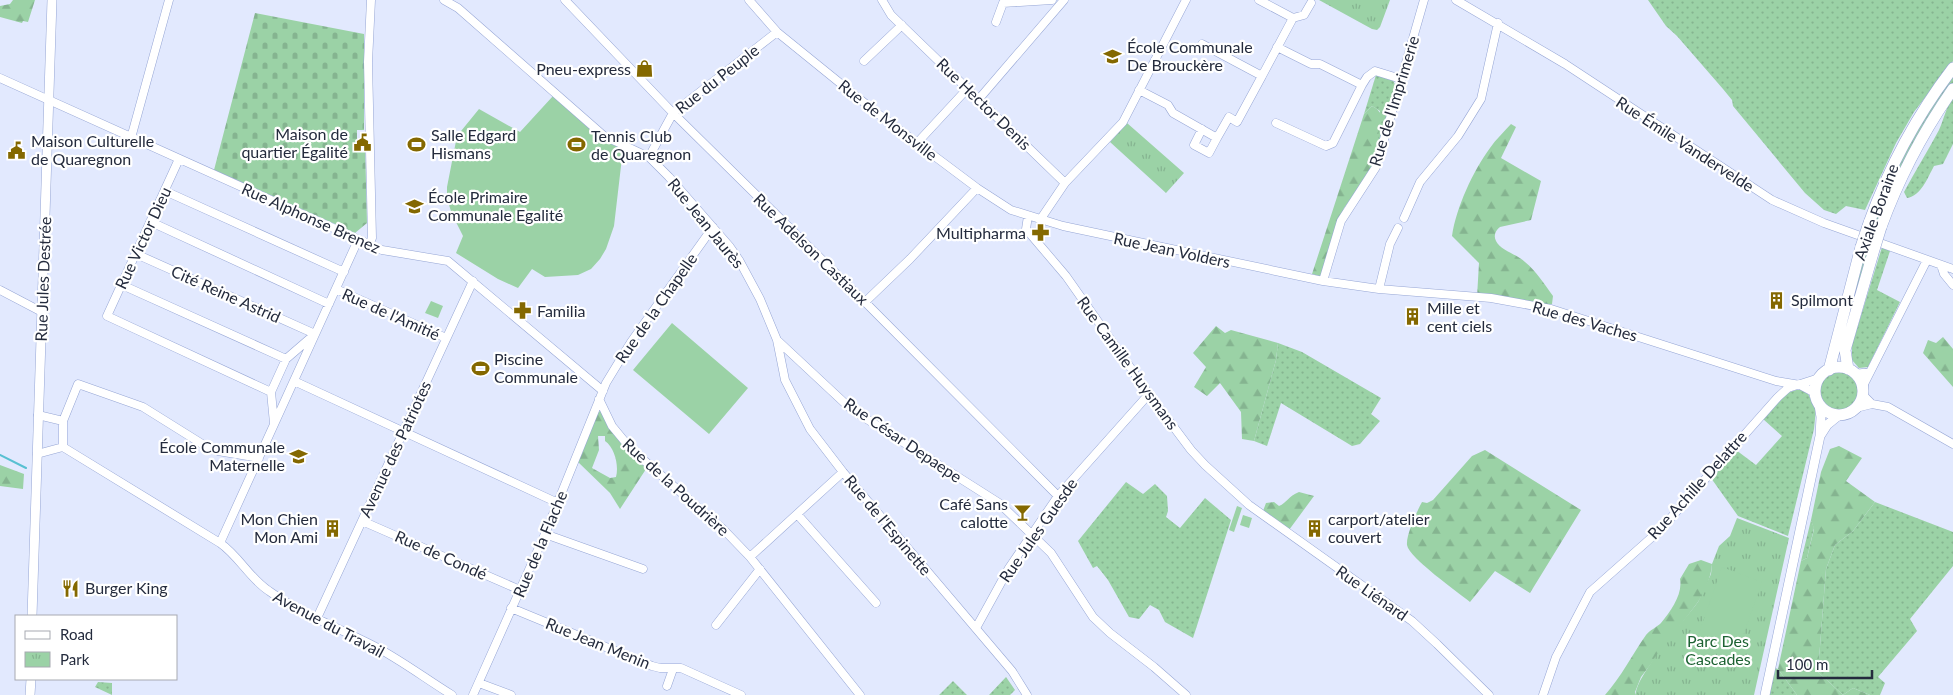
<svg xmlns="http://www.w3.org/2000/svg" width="1953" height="695" viewBox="0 0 1953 695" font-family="Lato,sans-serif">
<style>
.grass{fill:url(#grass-dots)}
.forest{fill:url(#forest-firs);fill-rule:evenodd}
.cemetery{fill:url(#cemetery-stones)}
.park{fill:url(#park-tufts)}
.pitch{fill:#9bd2a6}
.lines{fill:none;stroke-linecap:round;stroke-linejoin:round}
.stream{stroke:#58c0d2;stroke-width:2}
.minor-casing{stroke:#96a6d5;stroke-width:9}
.major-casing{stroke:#96a6d5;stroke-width:10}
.highway-casing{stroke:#96a6d5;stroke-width:12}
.minor{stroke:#fff;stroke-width:8}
.major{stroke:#fff;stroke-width:9}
.highway{stroke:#fff;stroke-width:11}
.highway-bridge-casing{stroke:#96a6d5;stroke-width:12;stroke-linecap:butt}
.highway-bridge{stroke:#fff;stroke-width:11}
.labels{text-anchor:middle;stroke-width:4.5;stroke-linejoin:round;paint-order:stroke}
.poi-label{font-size:16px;fill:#242b3d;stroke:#fff;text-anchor:start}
.street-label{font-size:16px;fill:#242b3d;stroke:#fff}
.park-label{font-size:16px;fill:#1d6233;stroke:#fff}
</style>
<defs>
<pattern id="grass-dots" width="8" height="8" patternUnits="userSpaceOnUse" patternTransform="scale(1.25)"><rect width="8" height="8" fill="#9bd2a6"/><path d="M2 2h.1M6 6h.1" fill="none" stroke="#85b490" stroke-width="1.8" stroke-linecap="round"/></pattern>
<pattern id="forest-firs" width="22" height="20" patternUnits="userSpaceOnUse" patternTransform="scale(1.25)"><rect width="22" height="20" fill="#9bd2a6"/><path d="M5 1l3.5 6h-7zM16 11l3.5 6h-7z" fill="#85b490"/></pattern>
<pattern id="cemetery-stones" width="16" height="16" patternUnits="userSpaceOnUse" patternTransform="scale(1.25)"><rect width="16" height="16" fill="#9bd2a6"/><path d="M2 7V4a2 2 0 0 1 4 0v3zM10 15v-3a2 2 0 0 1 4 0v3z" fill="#85b490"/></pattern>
<pattern id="park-tufts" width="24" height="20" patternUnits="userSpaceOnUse" patternTransform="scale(1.25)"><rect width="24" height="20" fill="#9bd2a6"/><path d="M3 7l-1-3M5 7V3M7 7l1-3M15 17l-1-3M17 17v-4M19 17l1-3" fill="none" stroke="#85b490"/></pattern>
</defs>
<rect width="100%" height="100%" fill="#e2e9fe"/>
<path class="grass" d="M1648,0H1953V61L1914,112L1896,143L1865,210L1846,206L1836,214L1824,210L1805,193L1733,106L1732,100L1723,89L1677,36L1666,26Z
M1953,74V84L1924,126L1848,332L1846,324L1866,246L1901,156Z
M1376,75L1393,80L1396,87L1376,155L1380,111L1372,106L1364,114Z
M1953,97V144L1943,164L1934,166C1928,177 1921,196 1907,198L1904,192C1915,171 1928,151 1939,130C1944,119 1946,107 1953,97Z
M1882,247L1890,251L1877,290L1900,302L1868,367L1859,368L1852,360V345Z
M1278,343L1302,352L1381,398L1371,414L1380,421L1360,444L1352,446L1281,403L1267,446L1254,441L1276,360Z
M1819 391a20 20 0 1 1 40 0a20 20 0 1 1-40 0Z
M1796,390H1802L1808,394L1816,409L1814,429L1788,536L1738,516L1711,478L1736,450L1756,465L1782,436L1763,419L1787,393Z
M1126,482L1143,494L1155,484L1167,496L1168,511L1166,517L1180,528L1205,498L1231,520L1193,638L1165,622L1159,610L1150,605L1139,619L1129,617L1108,580L1097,566L1093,568L1078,541Z
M1875,502L1953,532V566L1910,619L1917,631L1878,677L1885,683L1880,695H1870L1853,688L1843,695L1818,672L1826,569L1835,545L1853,531Z
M1811,520L1814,528L1807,558L1801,561Z
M1775,668L1778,669L1797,695H1769Z
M1006,677L1015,690L1010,695H989Z
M953,681L967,695H939Z
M98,682L112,683V695L95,687Z"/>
<path class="forest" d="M13,0H35L28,22L23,21L22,23L0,17V6L10,4Z
M1372,106L1377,109L1381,114L1376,155L1371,171L1344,208L1322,277L1312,274L1364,114Z
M1511,124L1516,127L1501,158L1541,181L1531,220L1500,227C1496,230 1493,235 1496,241C1501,251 1517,254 1525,262C1536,271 1545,285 1553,296L1552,304L1541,307L1477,297L1479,263L1452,236C1456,208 1473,171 1490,148C1496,139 1504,132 1511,124Z
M1216,326L1225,333L1231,330L1278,343L1276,360L1254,441L1242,439L1241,412L1220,383L1207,396L1194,387L1206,367L1193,353Z
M1943,337L1953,349V387L1923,353L1928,340L1936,343Z
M598,411L603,412L648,466L620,509L610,493L577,461ZM598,436H605V441C615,448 619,466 616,477L610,478L592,468L599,450Z
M1839,446L1862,458L1846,481L1875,502L1853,531L1835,545L1826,569L1818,672L1843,695L1853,688L1870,695H1797L1778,669L1801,561L1807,558L1814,529L1811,520L1821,472L1830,449Z
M1485,450L1581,510L1530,593L1495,571L1470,602C1458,592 1409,558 1407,545C1406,535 1417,511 1422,502L1427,503L1433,500L1472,456Z
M0,465L24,474L23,489L0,486Z
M1299,492L1314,496L1289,530L1263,511L1266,503L1274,502L1279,506C1287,503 1288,496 1299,492Z
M1701,560L1712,564C1711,578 1705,590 1698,602L1641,677L1635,692L1636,695H1605C1621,677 1632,655 1646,635C1650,630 1657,627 1661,623C1671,611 1683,594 1680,579L1689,564Z"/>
<path class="cemetery" d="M255,13L364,34V130H357V139H361V143H365L367,223L355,233L214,170Z"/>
<path class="park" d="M1319,0H1390L1380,27L1377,30L1372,29Z
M1127,123L1184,173L1166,193L1110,142Z
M1737,518L1789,538L1754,695H1636C1634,678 1686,618 1698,602L1711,574L1712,564L1719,546L1730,536Z"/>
<path class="pitch" d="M553,96L602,140L623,149L614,226L606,249L600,259L591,269L578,275L545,277L532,269L518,288L498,279L456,253L463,236L452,214L447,199V187L457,136L479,109L520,132Z
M431,301L443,306L438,318L425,313Z
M672,323L748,388L709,434L633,370Z
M1237,506L1242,508L1234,532L1229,530Z
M1243,515L1252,518L1249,528L1240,525Z
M1722,567L1762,582L1737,653L1697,639Z"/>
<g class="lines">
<path class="stream" d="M0,455L26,468"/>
<defs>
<path id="minor" d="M444,0L458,8L604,136L649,157L669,177L730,247L739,260L760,299L777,340L785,380L810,429L843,472L1012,671L1027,695
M565,0L673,113L865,302L1058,496
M749,0L777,32L877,113L977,188L1011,210L1063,226L1323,281L1379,289L1491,298L1551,309L1776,381L1800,385L1815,393
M882,0L891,15L1065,183
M1456,0L1565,64L1772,200L1824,223L1953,269
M1293,18L1304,15L1311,3
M996,22L1003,3L1052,0
M1202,44L1262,76L1293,18L1259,0
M1277,47L1311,64H1320L1362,85L1367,77L1375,71L1401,79
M864,61L902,25
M0,78L382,250L448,261L603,391
M1139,90L1168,105L1173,113L1217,138L1229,117L1237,122L1262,76
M978,100L1064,0
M1276,123L1326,146L1333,143L1362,85
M1202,129L1194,145L1209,153L1217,138
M131,138L169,0
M917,143L968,88
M649,157L673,113L777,32
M179,159L107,316L271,392
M165,191L344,272
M1028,216L1026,229L1066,276L1149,394L1191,450L1205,465L1249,505L1412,621L1437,644L1489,695
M1404,218L1420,182L1458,136L1481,99L1498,23
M1040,220L1065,183L1123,122L1186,0
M151,222L329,304
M369,245L372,238L368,62L371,0
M136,254L315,334L286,359L271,392L274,423
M1941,265L1944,274L1953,285
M1323,281L1341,221L1376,167L1424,0
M122,285L286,359
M336,289L446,338
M1379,289L1390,244L1398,228
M0,290L42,312
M865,302L910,259L977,188
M777,340L851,409L999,503L1051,553L1093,617L1110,633L1154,667L1186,695
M1855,374L1870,372
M294,381L558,503
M1862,388L1927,260
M1862,394L1872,404
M599,399L612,426L631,449L724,530L750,557L860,695
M1856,408L1872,404L1888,407L1953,444
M38,415L63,421
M63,447L220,543C239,556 250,579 269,591C301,614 339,628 374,646C401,660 426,679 452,695
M63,447V421L78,384L143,407L207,447L218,451L259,458
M37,454L63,447
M797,514L876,603
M362,521L520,590
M545,534L643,569
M220,543L358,240
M750,557L843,472
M511,608L652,666L660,668H681L741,695
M317,618L473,281
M716,625L760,569
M976,628L1009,568L1058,496L1149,394
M479,683L511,695
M667,686L673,669
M473,695L545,534L606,383L631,342L713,227
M1543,695L1556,657L1590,592L1660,530L1778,397L1788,388L1819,378"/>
<path id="major" d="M1820,436L1827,425L1838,416
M32,616L52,0
M30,695L31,679
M1765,695L1820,436L1821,417L1819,405"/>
<path id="highway" d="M1869,223C1889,167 1917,115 1953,68
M1881,227C1899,178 1923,132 1953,89
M1815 391a24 24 0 1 1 48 0a24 24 0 1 1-48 0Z
M1848,369L1845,350L1873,253
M1829,370L1861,247"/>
</defs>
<use href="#minor" class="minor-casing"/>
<use href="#major" class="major-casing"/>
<use href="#highway" class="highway-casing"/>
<use href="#minor" class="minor"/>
<use href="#major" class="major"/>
<use href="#highway" class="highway"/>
<defs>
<path id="highway-bridge" d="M1861,247L1869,223
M1873,253L1881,227"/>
</defs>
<use href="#highway-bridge" class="highway-bridge-casing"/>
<use href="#highway-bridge" class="highway-bridge"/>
</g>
<defs>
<symbol id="school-bare" viewBox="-9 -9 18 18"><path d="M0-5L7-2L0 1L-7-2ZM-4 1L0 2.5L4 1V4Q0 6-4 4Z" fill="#846800" stroke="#fff" stroke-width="2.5" paint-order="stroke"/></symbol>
<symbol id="shop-bare" viewBox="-9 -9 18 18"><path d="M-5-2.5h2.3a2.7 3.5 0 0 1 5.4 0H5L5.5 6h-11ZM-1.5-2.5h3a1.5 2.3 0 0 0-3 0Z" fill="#846800" stroke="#fff" stroke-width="2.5" paint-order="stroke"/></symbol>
<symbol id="civic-bare" viewBox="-9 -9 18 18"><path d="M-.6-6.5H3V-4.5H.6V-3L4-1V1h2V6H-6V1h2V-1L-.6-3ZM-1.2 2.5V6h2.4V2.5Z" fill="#846800" stroke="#fff" stroke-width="2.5" paint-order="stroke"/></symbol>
<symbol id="stadium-bare" viewBox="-9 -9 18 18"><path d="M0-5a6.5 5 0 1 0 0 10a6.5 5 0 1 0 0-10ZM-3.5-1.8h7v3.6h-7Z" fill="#846800" stroke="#fff" stroke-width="2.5" paint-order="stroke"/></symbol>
<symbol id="pharmacy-bare" viewBox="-9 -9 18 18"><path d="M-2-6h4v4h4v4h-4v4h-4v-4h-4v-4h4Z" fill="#846800" stroke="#fff" stroke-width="2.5" paint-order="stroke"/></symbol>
<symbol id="building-bare" viewBox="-9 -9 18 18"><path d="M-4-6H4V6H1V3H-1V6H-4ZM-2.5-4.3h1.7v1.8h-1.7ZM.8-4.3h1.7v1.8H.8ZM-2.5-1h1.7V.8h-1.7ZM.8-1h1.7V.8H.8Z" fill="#846800" stroke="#fff" stroke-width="2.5" paint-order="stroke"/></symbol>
<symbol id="bar-bare" viewBox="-9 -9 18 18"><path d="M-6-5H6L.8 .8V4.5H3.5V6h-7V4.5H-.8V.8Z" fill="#846800" stroke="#fff" stroke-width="2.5" paint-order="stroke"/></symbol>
<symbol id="restaurant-bare" viewBox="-9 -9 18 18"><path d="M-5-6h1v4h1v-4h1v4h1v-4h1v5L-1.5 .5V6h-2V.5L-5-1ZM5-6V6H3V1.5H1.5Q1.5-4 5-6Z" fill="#846800" stroke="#fff" stroke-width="2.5" paint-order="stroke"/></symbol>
</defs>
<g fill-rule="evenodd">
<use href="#school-bare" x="1100" y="44" width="25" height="25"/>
<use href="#shop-bare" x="632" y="56" width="25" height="25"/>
<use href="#civic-bare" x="350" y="130" width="25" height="25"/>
<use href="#stadium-bare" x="404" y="132" width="25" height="25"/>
<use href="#stadium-bare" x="564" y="132" width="25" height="25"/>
<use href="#civic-bare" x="4" y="138" width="25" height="25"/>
<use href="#school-bare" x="402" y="194" width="25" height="25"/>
<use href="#pharmacy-bare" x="1028" y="220" width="25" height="25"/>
<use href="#building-bare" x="1764" y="288" width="25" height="25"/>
<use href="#pharmacy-bare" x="510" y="298" width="25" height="25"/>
<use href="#building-bare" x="1400" y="304" width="25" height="25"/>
<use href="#stadium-bare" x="468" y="356" width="25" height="25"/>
<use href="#school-bare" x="286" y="444" width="25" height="25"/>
<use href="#bar-bare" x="1010" y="500" width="25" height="25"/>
<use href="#building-bare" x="320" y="516" width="25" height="25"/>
<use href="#building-bare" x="1302" y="516" width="25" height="25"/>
<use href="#restaurant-bare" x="58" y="576" width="25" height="25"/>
</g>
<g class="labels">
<g class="poi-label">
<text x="1127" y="53">École Communale<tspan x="1127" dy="18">De Brouckère</tspan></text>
<text x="631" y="75" text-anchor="end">Pneu-express</text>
<text x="348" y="140" text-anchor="end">Maison de<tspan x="348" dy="18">quartier Égalité</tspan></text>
<text x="431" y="141">Salle Edgard<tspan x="431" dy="18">Hismans</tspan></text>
<text x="591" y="142">Tennis Club<tspan x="591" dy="18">de Quaregnon</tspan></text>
<text x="31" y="147">Maison Culturelle<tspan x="31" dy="18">de Quaregnon</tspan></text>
<text x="428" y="203">École Primaire<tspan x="428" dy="18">Communale Egalité</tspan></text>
<text x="1026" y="239" text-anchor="end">Multipharma</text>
<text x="1791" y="306">Spilmont</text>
<text x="1427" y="314">Mille et<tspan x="1427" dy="18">cent ciels</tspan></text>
<text x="537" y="317">Familia</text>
<text x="494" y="365">Piscine<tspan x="494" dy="18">Communale</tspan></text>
<text x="285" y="453" text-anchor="end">École Communale<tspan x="285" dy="18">Maternelle</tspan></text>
<text x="1008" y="510" text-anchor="end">Café Sans<tspan x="1008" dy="18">calotte</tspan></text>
<text x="318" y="525" text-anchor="end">Mon Chien<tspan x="318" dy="18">Mon Ami</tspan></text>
<text x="1328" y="525">carport/atelier<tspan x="1328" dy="18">couvert</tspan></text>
<text x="85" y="594">Burger King</text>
</g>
<g class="street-label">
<text transform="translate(717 79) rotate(-38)" y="6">Rue du Peuple</text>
<text transform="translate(1394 101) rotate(-73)" y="6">Rue de l'Imprimerie</text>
<text transform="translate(984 104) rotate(44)" y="6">Rue Hector Denis</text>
<text transform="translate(888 120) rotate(38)" y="6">Rue de Monsville</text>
<text transform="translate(1685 144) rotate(33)" y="6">Rue Émile Vandervelde</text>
<text transform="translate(1876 212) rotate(-70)" y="6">Axiale Boraine</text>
<text transform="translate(311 218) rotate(24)" y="6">Rue Alphonse Brenez</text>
<text transform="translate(706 223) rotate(51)" y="6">Rue Jean Jaurès</text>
<text transform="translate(143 238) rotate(-65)" y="6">Rue Victor Dieu</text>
<text transform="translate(811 249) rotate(44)" y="6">Rue Adelson Castiaux</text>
<text transform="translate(1172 250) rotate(12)" y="6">Rue Jean Volders</text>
<text transform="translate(43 279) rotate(-88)" y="6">Rue Jules Destrée</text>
<text transform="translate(226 294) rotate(24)" y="6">Cité Reine Astrid</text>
<text transform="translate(656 308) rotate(-55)" y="6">Rue de la Chapelle</text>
<text transform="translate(391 314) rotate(24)" y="6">Rue de l'Amitié</text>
<text transform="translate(1585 321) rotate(16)" y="6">Rue des Vaches</text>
<text transform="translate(1128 363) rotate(54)" y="6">Rue Camille Huysmans</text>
<text transform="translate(903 440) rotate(34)" y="6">Rue César Depaepe</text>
<text transform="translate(395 449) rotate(-65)" y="6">Avenue des Patriotes</text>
<text transform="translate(1697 485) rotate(-48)" y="6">Rue Achille Delattre</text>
<text transform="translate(676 487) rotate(42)" y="6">Rue de la Poudrière</text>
<text transform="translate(888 525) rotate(50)" y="6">Rue de l'Espinette</text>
<text transform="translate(1038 530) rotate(-55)" y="6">Rue Jules Guesde</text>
<text transform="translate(540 544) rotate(-67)" y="6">Rue de la Flache</text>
<text transform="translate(441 555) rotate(24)" y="6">Rue de Condé</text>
<text transform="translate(1372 593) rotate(35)" y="6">Rue Liénard</text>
<text transform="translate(329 624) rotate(28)" y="6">Avenue du Travail</text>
<text transform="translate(598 643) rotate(22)" y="6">Rue Jean Menin</text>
</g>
<g class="park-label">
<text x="1718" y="647">Parc Des<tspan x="1718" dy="18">Cascades</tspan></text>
</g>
</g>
<rect x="15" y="615" width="162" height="65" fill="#ffffff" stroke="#a7aab1"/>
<rect x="25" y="631" width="25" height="8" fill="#ffffff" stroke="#a7aab1"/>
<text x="60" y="640" font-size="15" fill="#242b3d">Road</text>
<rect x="25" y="652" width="25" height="15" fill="url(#park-tufts)" stroke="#a7aab1"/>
<text x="60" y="665" font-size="15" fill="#242b3d">Park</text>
<path d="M1778 670v8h94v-8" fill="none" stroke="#242b3d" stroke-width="2.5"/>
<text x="1786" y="670" font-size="15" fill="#242b3d" stroke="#ffffff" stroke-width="4" paint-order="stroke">100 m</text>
</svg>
